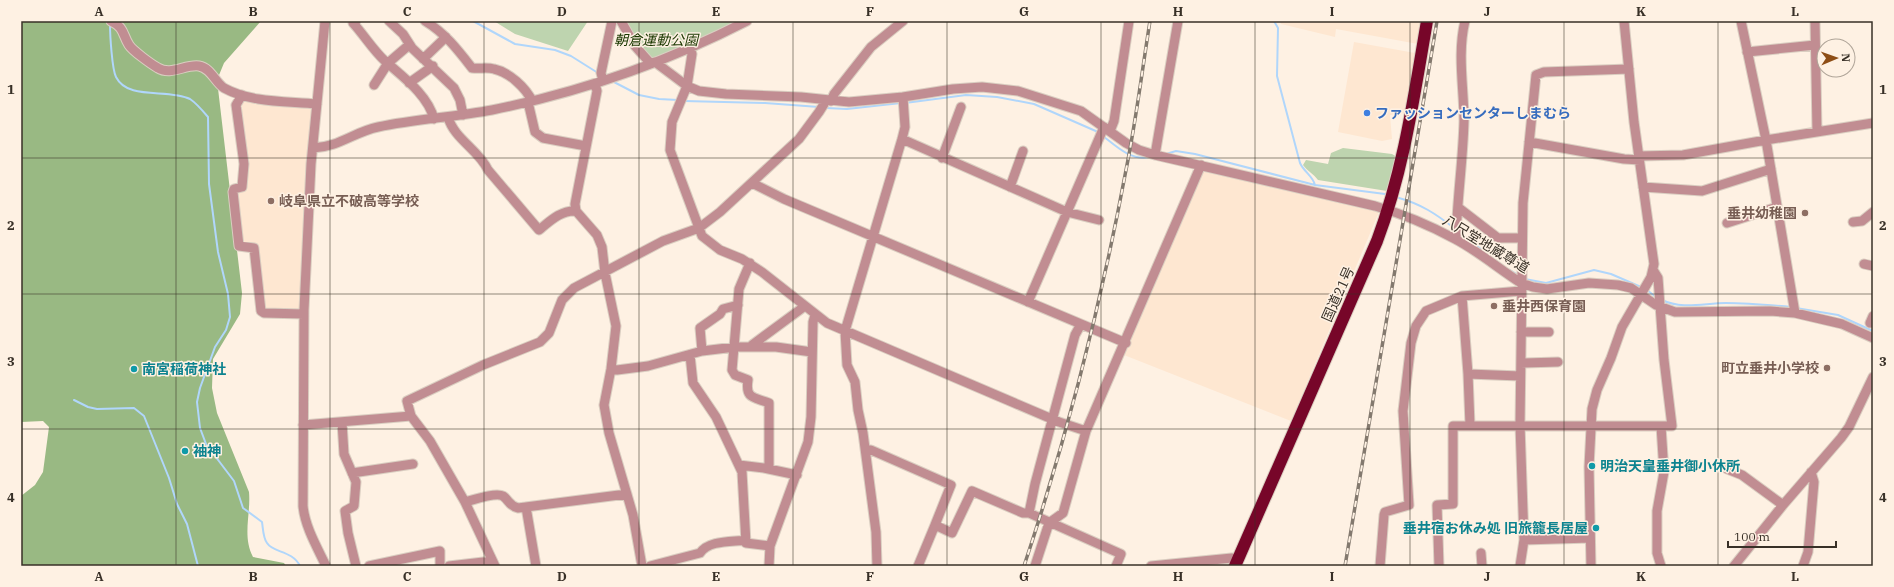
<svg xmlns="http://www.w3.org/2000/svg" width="1894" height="587" viewBox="0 0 1894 587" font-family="'IBM Plex Serif','Noto Sans JP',serif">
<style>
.built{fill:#fee7d1}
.green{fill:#bed4af}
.forest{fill:#99b983}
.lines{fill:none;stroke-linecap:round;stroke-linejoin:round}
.stream{stroke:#b0d6fb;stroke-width:2}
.minor-casing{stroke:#dacec1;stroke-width:11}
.highway-casing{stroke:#dacec1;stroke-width:14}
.minor{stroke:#c18d92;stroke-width:9}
.highway{stroke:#770629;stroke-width:12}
.rail-casing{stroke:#83796e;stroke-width:3.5}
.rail{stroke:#fef1e3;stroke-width:2;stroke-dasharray:6;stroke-linecap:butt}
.grid{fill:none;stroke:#383027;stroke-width:1;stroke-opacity:0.55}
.shop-dot{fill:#3f7fe0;stroke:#fef1e3;stroke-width:1.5}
.education-dot{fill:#8d6e63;stroke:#fef1e3;stroke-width:1.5}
.culture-dot{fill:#0f9aa8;stroke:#fef1e3;stroke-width:1.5}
.labels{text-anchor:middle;stroke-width:3;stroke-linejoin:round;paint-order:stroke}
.park-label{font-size:14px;font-style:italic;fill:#1b3800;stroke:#fef1e3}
.shop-label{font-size:14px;font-weight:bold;fill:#366cbe;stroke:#fef1e3;text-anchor:start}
.education-label{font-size:14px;font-weight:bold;fill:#785e54;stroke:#fef1e3;text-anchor:start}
.street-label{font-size:14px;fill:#383027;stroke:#fef1e3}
.culture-label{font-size:14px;font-weight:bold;fill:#0d838f;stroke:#fef1e3;text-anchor:start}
.neatline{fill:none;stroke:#383027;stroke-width:1.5}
.grid-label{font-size:13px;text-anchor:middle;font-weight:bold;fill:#383027}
</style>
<rect width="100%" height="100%" fill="#fef1e3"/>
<path class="built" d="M1280,21H1421L1418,44L1336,29L1335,37L1281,24Z
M1354,42L1415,53L1405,113L1390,115L1392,139L1382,141L1338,132Z
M242,99L312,106L313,110L301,312L264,311L256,246L240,245L235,194L244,188L237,105Z
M1201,171L1379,212L1291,421L1124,355Z"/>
<path class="green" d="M494,21H588L568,51L515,34Z
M623,21H738L654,61L642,54Z
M1343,148L1392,154L1397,157L1387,191L1318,180C1314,174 1307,171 1303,165L1306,160L1328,164L1331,153Z"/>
<path class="forest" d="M21,21H261L224,63L217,80L242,293L240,314L213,359L212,388L217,413L249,492C251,514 242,536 253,557L284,563L286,566H21V496L35,485L43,472L49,427L43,421L21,422Z"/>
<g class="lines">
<path class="stream" d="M473,21L515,44L555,50L571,56L598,73
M1274,21L1278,28L1277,76L1300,163C1304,172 1313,176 1315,185
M110,24C110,35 112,69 116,77C128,101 168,88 190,99C196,103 203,111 208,117L209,184L218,252L228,294L230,317L226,330L215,347L200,388L197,402L200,428L206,444L234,481L243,508L262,522C263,528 263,538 267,543C273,553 292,550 300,566
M612,81L639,95L659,99L678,100
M684,101L765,103L819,107
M905,103L966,95L997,97L1034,104L1098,132
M826,108L847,109L901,103
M1103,136C1117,147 1131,161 1150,157
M1166,154L1176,151L1195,154L1315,185L1385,194
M1399,198C1421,204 1436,214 1454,228
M1459,232L1482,250
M1508,269L1520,276
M1525,279L1546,283L1594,270L1611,274L1641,287
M1647,290L1656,297
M1662,300C1683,310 1704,303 1726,303C1748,303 1770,305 1792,307
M1796,308L1838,315L1873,331
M74,400L88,407L97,409L134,408L144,416L169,478L177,504L187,524L198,566"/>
<defs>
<path id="minor" d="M111,21C125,28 122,34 129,45C133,51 151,64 158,68C171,76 185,64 199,66C211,68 215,82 224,88C251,103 287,101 317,104
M325,21L311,164L304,310L303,506C305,527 317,547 326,566
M356,21L353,23C364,35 373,50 385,61C403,77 428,95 434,119
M389,21L403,34L412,48L454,88L460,100L463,115
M425,21C445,33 458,50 472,68C480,69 487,67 494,69C509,72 526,88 532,101
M621,21L635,46L651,64
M1741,21L1766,140L1795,313
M1815,21L1817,131
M690,48L692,54L687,86L672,122L670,150L702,236L720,250L742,259L762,272L827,323L1059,422L1086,431
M1747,52L1815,45
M423,59L446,37
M655,62L687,86L699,91L726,94L801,97L849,102L903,97
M603,81L601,73L612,21
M409,83L433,66
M595,84L597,91L575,204L576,211L597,235L602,247L605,273L616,326L611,369L604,405L609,433L633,515L642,566
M374,85L388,63L409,45
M242,95L236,105L244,164L242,187L234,189L233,192L239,246L254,248L261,311L264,313L304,314
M831,101L834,94L871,47L903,21
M528,102L535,132L543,138L586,146
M448,117C454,139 479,150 488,170L539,230C550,221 561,210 576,211
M1110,131L1114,121L1129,21
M902,139L1067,212L1099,220
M1529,142L1624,159L1640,160
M313,148C339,147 354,132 378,127C416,119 455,117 492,110C581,92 667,62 747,21
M1155,155L1178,21
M1639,156L1683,155L1766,140L1873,123
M942,158L961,107
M752,183L784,199L1126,343
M1010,187L1023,151
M1643,187L1702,191L1771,169
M1459,208L1498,238H1522
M1853,222L1862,221L1873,212
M1727,223L1777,207
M1456,239C1457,200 1463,160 1464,121C1464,88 1457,54 1465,21
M750,263L739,289L732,370L735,375L748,380C745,399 754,397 769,403V469
M1864,264L1873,266
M1462,296L1468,374L1470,425
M1028,302L1104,127
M1870,323L1873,316
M1081,324L1075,335L1035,484L1029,513L1121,554L1116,566
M1521,332H1549
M752,345L805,306
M702,351L700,328L720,314L723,309L738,305
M690,355L693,383L716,417L742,472L746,543L770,546
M1521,363L1558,362
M611,369L617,370L648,366L702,351L735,347H776L812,352
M1468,374L1520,376
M342,422L344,454L356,482L354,506L345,511L348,533L356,566
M303,425L411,416
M1661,426L1664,472L1657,511V553L1661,566
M866,450H871L951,485L935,525L952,533L972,491L1023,513H1029
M739,465L764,468L797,475
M1727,469L1742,475L1783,505
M352,473L413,464
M465,502C473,500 496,492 503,496C510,501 508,505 518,508L627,494
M526,507L536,566
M1524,540L1590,538
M1481,553L1482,566
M369,566L440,551V566
M449,566L492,561
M495,566L465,502L430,441L411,416L407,401L483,365L540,342L549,333L562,300L574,288L663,241L699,228L720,212L799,139L819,112L824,104V100
M650,566L700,553C709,540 731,542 746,540
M769,566L770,546L808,442L811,417L813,322L815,315
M877,566L876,532L863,433L858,410L855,382L847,365L845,331L902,139L905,127L903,97L953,89L982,87L1018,91L1081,111L1126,143L1139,150L1155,155L1375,206C1403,214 1429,225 1455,239C1478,251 1499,269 1521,283L1533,287L1547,289L1589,283L1618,285L1631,288L1656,305L1675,312L1770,311L1795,313L1842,324L1873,338
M918,566L935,525
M1035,566L1049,523L1063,513L1086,431L1201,165
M1151,566L1232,558L1238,560
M1380,566L1384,515L1385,512L1409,505L1403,411L1411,343L1416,326L1426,311L1462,296L1521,291
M1439,566L1437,505L1453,504V426H1672L1664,360L1658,278L1653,270
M1520,566L1524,540L1520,425L1523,203L1536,75L1544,72L1629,69
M1591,566L1589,467L1592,409L1597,390L1611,358L1622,327L1651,277L1654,264L1634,122L1624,21
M1734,566L1783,505L1841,438L1849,427L1873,377
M1803,566L1808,552L1814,482L1811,472"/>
<path id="highway" d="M1235,566L1377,241C1404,169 1414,96 1427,21"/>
</defs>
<use href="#minor" class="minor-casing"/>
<use href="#highway" class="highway-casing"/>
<use href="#minor" class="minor"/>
<use href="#highway" class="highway"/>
<defs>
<path id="rail" d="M1024,566C1067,437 1101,304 1126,170C1136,121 1142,71 1150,21
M1345,566L1437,21"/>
</defs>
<use href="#rail" class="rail-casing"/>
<use href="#rail" class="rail"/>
</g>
<path class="grid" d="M176,21V566M330,21V566M484,21V566M639,21V566M793,21V566M947,21V566M1101,21V566M1255,21V566M1410,21V566M1564,21V566M1718,21V566M21,158H1873M21,294H1873M21,429H1873"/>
<circle class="shop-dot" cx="1367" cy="113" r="4"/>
<g class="education-dot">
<circle cx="271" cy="201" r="4"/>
<circle cx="1805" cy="213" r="4"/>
<circle cx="1494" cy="306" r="4"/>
<circle cx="1827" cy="368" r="4"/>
</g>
<g class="culture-dot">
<circle cx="134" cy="369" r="4"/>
<circle cx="185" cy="451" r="4"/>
<circle cx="1592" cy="466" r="4"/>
<circle cx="1596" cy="528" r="4"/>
</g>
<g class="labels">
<g class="park-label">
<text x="656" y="45">朝倉運動公園</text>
</g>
<g class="shop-label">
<text x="1375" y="118">ファッションセンターしまむら</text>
</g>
<g class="education-label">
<text x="279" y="206">岐阜県立不破高等学校</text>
<text x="1797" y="218" text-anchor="end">垂井幼稚園</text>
<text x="1502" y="311">垂井西保育園</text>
<text x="1819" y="373" text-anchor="end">町立垂井小学校</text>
</g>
<g class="street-label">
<text transform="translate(1486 244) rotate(31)" y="5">八尺堂地蔵尊道</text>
<text transform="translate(1338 294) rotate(-66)" y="5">国道21号</text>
</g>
<g class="culture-label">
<text x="142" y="374">南宮稲荷神社</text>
<text x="193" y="456">袖神</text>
<text x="1600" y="471">明治天皇垂井御小休所</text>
<text x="1588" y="533" text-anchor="end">垂井宿お休み処 旧旅籠長居屋</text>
</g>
</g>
<rect width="1894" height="587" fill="none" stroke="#fef1e3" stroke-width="44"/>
<g transform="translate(1836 58) rotate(88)"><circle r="19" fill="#fef1e3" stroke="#afa498"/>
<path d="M0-3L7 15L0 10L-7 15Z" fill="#8e4e16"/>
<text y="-6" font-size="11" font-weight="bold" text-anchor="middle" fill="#383027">N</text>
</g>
<path d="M1728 541v6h108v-6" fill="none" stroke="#383027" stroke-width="2"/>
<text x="1734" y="541" font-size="12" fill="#383027" stroke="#fef1e3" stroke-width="3" paint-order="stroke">100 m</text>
<rect x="22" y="22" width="1850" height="543" class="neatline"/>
<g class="grid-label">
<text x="99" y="16">A</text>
<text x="253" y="16">B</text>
<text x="407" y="16">C</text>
<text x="562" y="16">D</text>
<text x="716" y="16">E</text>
<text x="870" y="16">F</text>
<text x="1024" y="16">G</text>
<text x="1178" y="16">H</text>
<text x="1332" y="16">I</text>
<text x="1487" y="16">J</text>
<text x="1641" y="16">K</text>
<text x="1795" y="16">L</text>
<text x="11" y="94">1</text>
<text x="1883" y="94">1</text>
<text x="11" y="230">2</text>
<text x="1883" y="230">2</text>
<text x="11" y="366">3</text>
<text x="1883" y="366">3</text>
<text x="11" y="502">4</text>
<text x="1883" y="502">4</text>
<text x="99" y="581">A</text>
<text x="253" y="581">B</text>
<text x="407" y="581">C</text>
<text x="562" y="581">D</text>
<text x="716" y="581">E</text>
<text x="870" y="581">F</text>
<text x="1024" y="581">G</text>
<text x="1178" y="581">H</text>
<text x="1332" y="581">I</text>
<text x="1487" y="581">J</text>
<text x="1641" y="581">K</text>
<text x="1795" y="581">L</text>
</g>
</svg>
